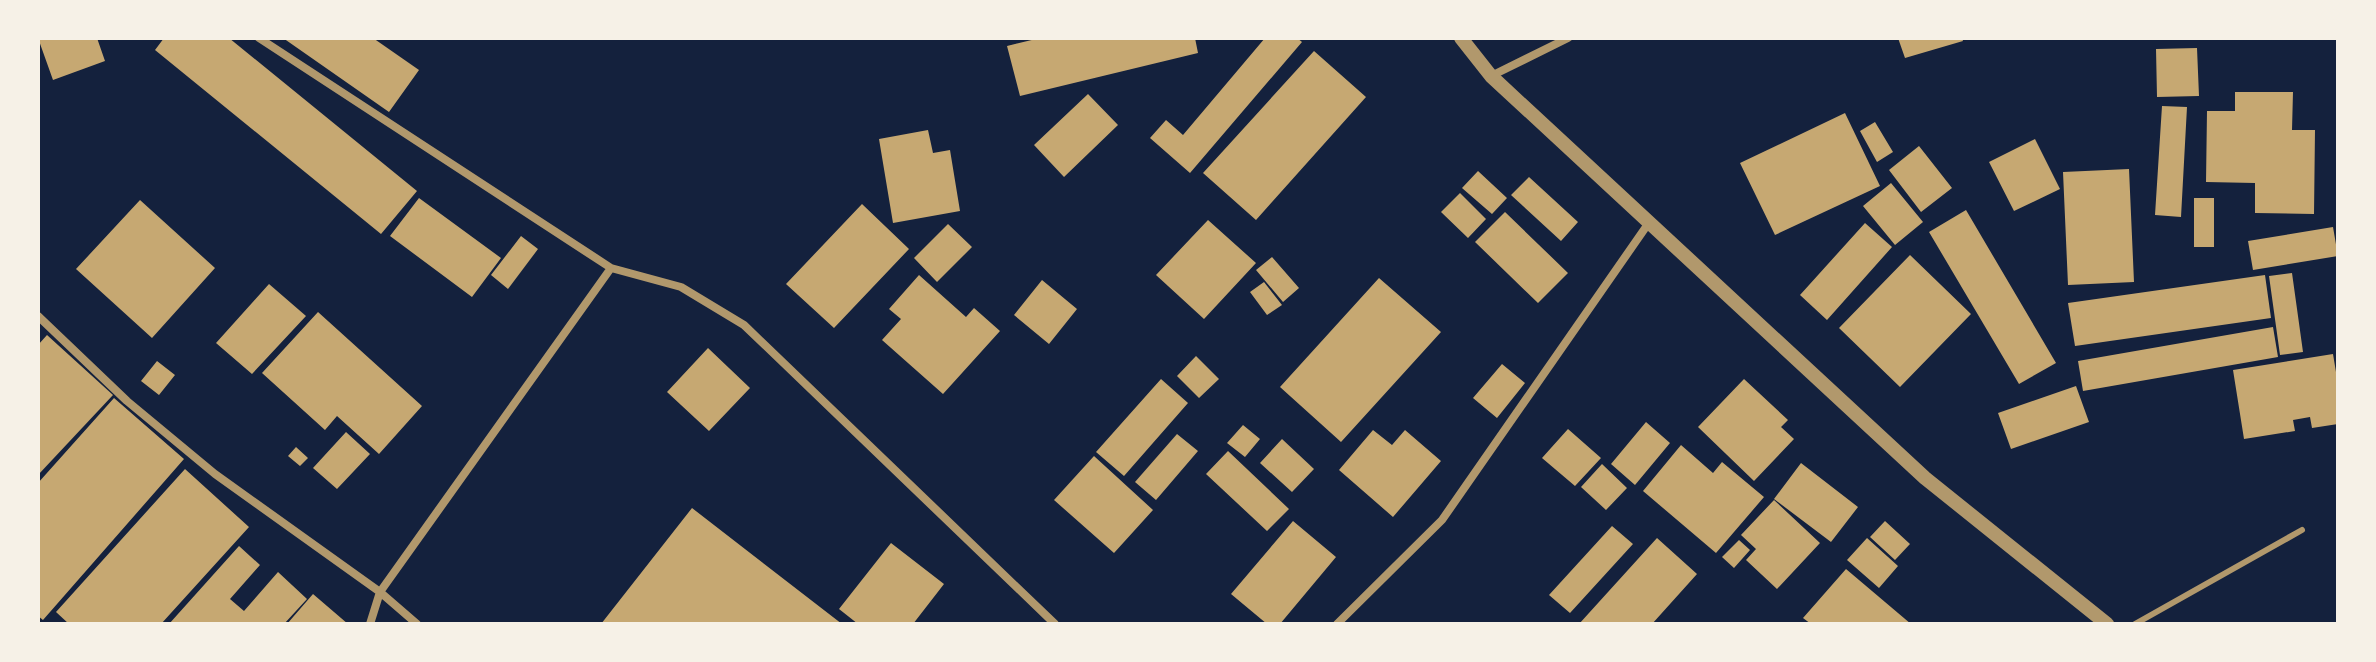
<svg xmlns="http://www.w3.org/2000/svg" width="2376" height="662" viewBox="0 0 2376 662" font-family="Ubuntu,sans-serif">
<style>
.building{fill:#c6a872}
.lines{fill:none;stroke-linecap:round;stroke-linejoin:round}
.service{stroke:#b1986c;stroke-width:6}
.minor{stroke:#b1986c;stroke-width:8}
.tertiary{stroke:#b1986c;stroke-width:14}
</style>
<rect width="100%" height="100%" fill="#14213d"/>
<path class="building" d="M38,38H97L105,61L53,80Z
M164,38H229L417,191L381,234L155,50Z
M283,38H373L419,70L389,112Z
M1040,38H1195L1198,53L1020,96L1007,46Z
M1265,38H1297L1302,42L1190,173L1150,138L1166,120L1183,135Z
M1898,38H1962L1963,41L1905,58Z
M2197,48L2199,96L2157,97L2156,49Z
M1314,51L1366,97L1256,220L1203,173Z
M2235,92H2293L2292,130H2315L2314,214L2255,213V183L2206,182L2207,111H2235Z
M1088,94L1118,125L1064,177L1034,145Z
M2162,106L2187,107L2181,217L2155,215Z
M1845,113L1880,186L1775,235L1740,163Z
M1875,122L1893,152L1877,162L1860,131Z
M928,130L933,153L950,150L960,211L893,223L879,139Z
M2035,139L2060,189L2014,211L1989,162Z
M1919,146L1952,188L1921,212L1889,170Z
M2129,169L2134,282L2068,285L2063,172Z
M1478,171L1507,198L1492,214L1462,188Z
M1529,177L1578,222L1561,241L1511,195Z
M1891,183L1923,222L1895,245L1863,206Z
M1460,193L1486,219L1468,238L1441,212Z
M419,198L501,258L472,297L390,236Z
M2194,198H2214V247H2194Z
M140,200L215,268L152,338L76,269Z
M862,204L909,249L834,328L786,284Z
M1966,210L2056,363L2019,384L1929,232Z
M1505,212L1568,273L1538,303L1475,242Z
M1208,220L1256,263L1204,319L1156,275Z
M1865,223L1892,247L1827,320L1800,295Z
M948,224L972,247L937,282L914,258Z
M2333,227L2338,256L2253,270L2248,241Z
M521,236L538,249L508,289L491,275Z
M1910,255L1971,314L1900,387L1839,328Z
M1272,257L1299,288L1283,302L1256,270Z
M2292,273L2303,352L2280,355L2269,276Z
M919,275L966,317L974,308L1000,331L943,394L882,340L901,319L889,309Z
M2265,275L2271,318L2075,346L2068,303Z
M1379,278L1441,332L1341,442L1280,387Z
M1042,280L1077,309L1049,344L1014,315Z
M1264,282L1282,305L1267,315L1250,292Z
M269,284L306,316L252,374L216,343Z
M318,312L422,406L379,454L337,416L325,430L262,373Z
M2273,327L2278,357L2083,391L2078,361Z
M47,335L113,395L38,475V345Z
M708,348L750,388L709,431L667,392Z
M2333,354L2338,384V424L2312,428L2310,417L2293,420L2295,431L2244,439L2233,370Z
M1196,356L1219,379L1199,398L1177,376Z
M157,361L175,375L159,395L141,381Z
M1502,364L1525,383L1497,418L1473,398Z
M1161,379L1188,403L1124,476L1096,452Z
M1744,379L1788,420L1781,427L1794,439L1754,481L1698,427Z
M2076,386L2089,422L2011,449L1998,413Z
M114,398L184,459L43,620L38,616V483Z
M1646,422L1670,443L1635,485L1611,464Z
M1243,425L1260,439L1245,457L1227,443Z
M1568,429L1601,458L1575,486L1542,458Z
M1373,430L1392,445L1405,430L1441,461L1393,517L1339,470Z
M346,432L370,454L337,489L313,468Z
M1177,434L1198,451L1156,500L1135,482Z
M1282,439L1314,469L1292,492L1260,463Z
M1681,445L1713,473L1722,462L1764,497L1716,553L1643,491Z
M296,447L308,458L300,466L288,456Z
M1228,451L1289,509L1267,531L1206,474Z
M1094,456L1153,510L1114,553L1054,500Z
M1801,463L1858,507L1831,542L1774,499Z
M1602,464L1627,488L1606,510L1581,487Z
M185,469L249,527L161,624H69L56,612Z
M1774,500L1820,543L1777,589L1746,560L1756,549L1741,535Z
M692,508L842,624H601Z
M1293,521L1336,557L1280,624H1267L1231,594Z
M1885,521L1910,544L1895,560L1870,537Z
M1612,526L1633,544L1570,613L1549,595Z
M1657,538L1697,574L1652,624H1579Z
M1867,538L1898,566L1879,588L1847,560Z
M1739,540L1750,550L1734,568L1722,557Z
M891,543L944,584L913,624H858L839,609Z
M239,546L260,565L230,599L244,611L278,572L307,599L284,624H169Z
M1846,569L1911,624H1811L1803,618Z
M313,594L348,624H287Z"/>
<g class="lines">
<path class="service" d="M2135,624L2302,530"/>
<path class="minor" d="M259,38L611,268L681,287L744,325L1055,624
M1491,76L1568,38
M38,316L127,401L215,474L380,592L417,624
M370,624L380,592L611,268
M1337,624L1442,520L1648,224"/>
<path class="tertiary" d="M1461,38L1491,76L1925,478L2107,624"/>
</g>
<rect width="2376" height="662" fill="none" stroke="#f6f1e7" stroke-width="80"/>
</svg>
